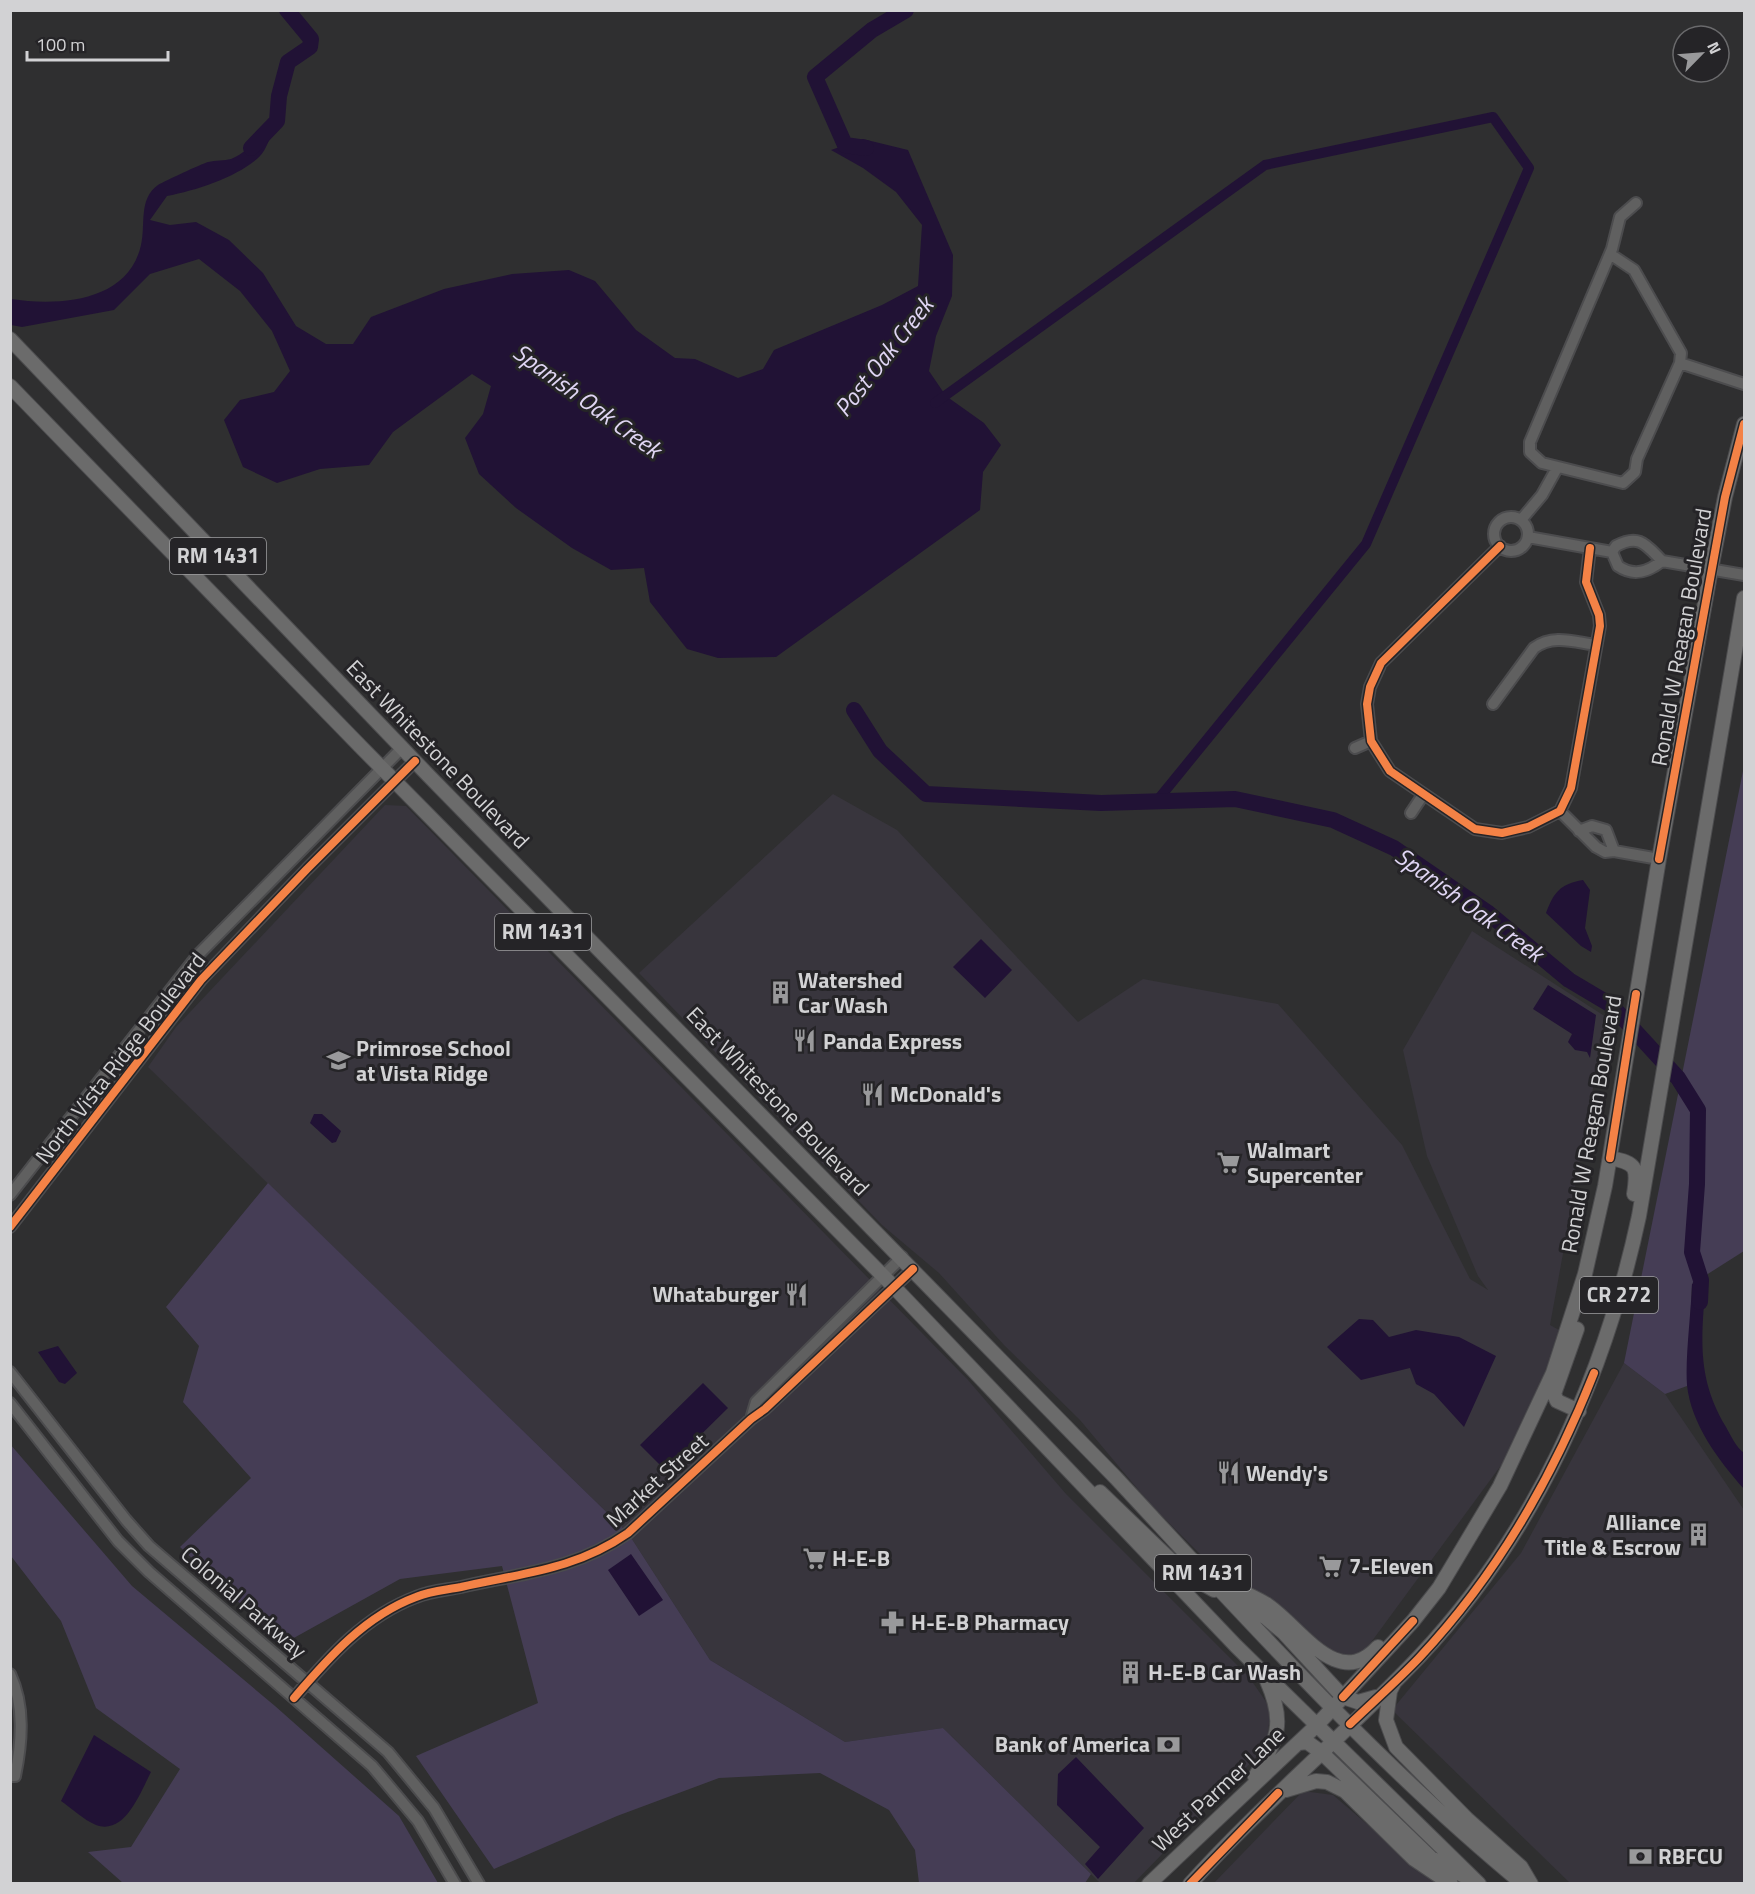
<svg xmlns="http://www.w3.org/2000/svg" width="1755" height="1894" viewBox="0 0 1755 1894" font-family="'Titillium Web',sans-serif">
<style>
.built{fill:#38353d}
.green{fill:#453d55}
.water{fill:#211235}
.lines{fill:none;stroke-linecap:round;stroke-linejoin:round}
.canal{stroke:#211235;stroke-width:10}
.river{stroke:#211235;stroke-width:16}
.minor-casing{stroke:#4c4c4e;stroke-width:14}
.major-casing{stroke:#4c4c4e;stroke-width:16}
.minor{stroke:#606060;stroke-width:10}
.major{stroke:#6b6b6b;stroke-width:14}
.cycleway-casing{stroke:#252427;stroke-width:11}
.cycleway{stroke:#f48246;stroke-width:8}
.labels{text-anchor:middle;stroke-width:6;stroke-linejoin:round;paint-order:stroke}
.shield{fill:#252427;stroke:#9e9ea0;stroke-width:1.5}
.shield-label{font-size:21px;font-weight:bold;fill:#d2d2d4}
.street-label{font-size:22px;fill:#d2d2d4;stroke:#252427}
.poi-label{font-size:22px;font-weight:bold;fill:#d2d2d4;stroke:#252427;text-anchor:start}
.water-label{font-size:24px;font-style:italic;fill:#e0d6f4;stroke:#252427}
</style>
<rect width="100%" height="100%" fill="#2f2f30"/>
<path class="built" d="M833,794L897,830L1078,1022L1143,979L1278,1004L1402,1145L1470,1279L1488,1290L1478,1276L1427,1156L1403,1050L1472,931L1606,1017L1550,1325L1566,1334L1535,1419L1361,1656L1336,1658L1226,1580L1151,1505L1080,1420L1004,1345L939,1273L882,1225L639,973Z
M385,805L406,806L968,1380L1066,1494L1249,1677L1271,1709L1266,1747L1134,1883L1101,1884L943,1728L845,1742L710,1660L628,1533L148,1067L176,1027Z
M1624,1363L1665,1394L1744,1510V1883H1570L1392,1710L1521,1553Z
M1303,1791L1333,1795L1436,1883L1213,1884Z"/>
<path class="green" d="M1744,766V1251L1692,1284L1687,1386L1665,1394L1624,1363Z
M268,1183L628,1533L710,1660L845,1742L943,1728L1091,1874L1085,1883H919L915,1850L889,1810L820,1773L719,1778L617,1816L494,1869L416,1756L538,1703L502,1566L400,1579L283,1644L180,1547L251,1478L183,1402L199,1346L166,1307Z
M10,1444L132,1586L275,1706L399,1816L438,1883H123L88,1852L131,1847L180,1769L96,1708L61,1621L11,1556Z"/>
<path class="water" d="M277,121C272,131 267,151 258,158C235,178 197,190 167,196L150,220L170,225L196,222L229,240L263,273L296,326L326,344H353L371,317L444,289L512,274L569,270L595,281L636,330L675,358L695,359L738,378L763,369L774,350L882,305L918,286L922,225L896,192L863,168L831,150L863,139L908,150L953,255L952,296L936,336L929,371L946,396L984,423L1001,445L983,472L980,510L776,657L718,658L687,649L650,602L644,568L611,570L572,548L516,508L479,474L465,438L483,414L491,386L472,374L393,432L369,465L320,469L277,483L243,467L224,420L240,400L274,392L290,371L272,331L240,291L199,259L150,274L114,310L22,327L11,325V299C57,306 128,303 141,245C146,225 138,199 158,185C165,181 201,164 208,162C216,160 224,161 231,159C245,154 267,132 277,121Z
M1583,880L1590,890L1585,928L1592,946L1591,952L1581,946L1546,913C1554,892 1560,884 1583,880Z
M981,939L1012,970L985,998L953,967Z
M1548,985L1596,1015L1590,1058L1587,1052L1575,1050L1568,1042L1572,1034L1533,1009Z
M314,1114H322L341,1131L336,1142L332,1143L310,1123Z
M1706,1278C1702,1334 1695,1376 1726,1427C1731,1436 1736,1447 1744,1453V1489C1719,1461 1691,1424 1687,1385C1685,1358 1691,1314 1692,1284Z
M1359,1319L1373,1320L1389,1337L1416,1330L1459,1337L1496,1356L1464,1427L1434,1394L1416,1384L1410,1368L1361,1380L1327,1347Z
M58,1346L77,1373L65,1384L59,1382L38,1352Z
M703,1383L728,1408L665,1470L640,1445Z
M631,1554L663,1600L639,1616L608,1570Z
M94,1735L151,1772C141,1791 125,1836 96,1825C84,1820 71,1808 61,1801Z
M1076,1757L1144,1828L1098,1879L1085,1864L1100,1847L1057,1805L1058,1774Z"/>
<g class="lines">
<path class="canal" d="M935,403L1265,165L1493,117L1529,168L1366,544L1156,802"/>
<path class="river" d="M251,148L277,121L279,96L288,62L310,47L311,39L287,10
M866,148L845,145L815,77L872,30L906,10
M854,710L880,751L926,794L1101,803L1235,799L1333,820L1394,848L1487,912L1569,980L1611,1005L1678,1078L1698,1110L1697,1184L1692,1252L1701,1280L1700,1302"/>
<defs>
<path id="minor" d="M1610,254L1634,270L1681,353L1680,363L1637,459L1635,472L1623,483L1542,463L1530,452V442L1612,249L1620,217L1636,203
M1680,363L1744,384
M1494 534a17 17 0 1 1 34 0a17 17 0 1 1-34 0Z
M1521,520L1542,495L1557,468
M1528,537L1612,552
M1500,546L1381,663L1370,687L1367,704L1371,741L1390,771L1475,829L1502,833L1528,827L1560,811L1571,788L1600,626L1599,615L1586,582L1590,548
M1662,561C1648,572 1634,577 1618,566L1612,552L1616,546C1640,533 1647,546 1662,561L1744,575
M1493,704L1534,648C1553,634 1574,642 1596,645
M1355,748L1371,741
M1560,811L1596,847L1605,852L1614,851L1659,859
M1411,813L1423,795
M1579,831L1592,826L1606,830L1614,851
M10,1195L197,956L402,748
M10,1227L201,980L307,869L415,761
M10,1372L126,1520L149,1546L388,1752L434,1808L479,1884
M10,1403L118,1541L149,1572L372,1766L418,1821L455,1884
M751,1419L756,1402L902,1257
M10,1674C25,1706 22,1742 15,1776H10
M294,1698C329,1657 365,1616 416,1597C430,1591 446,1590 461,1587C522,1573 575,1570 628,1533L751,1419L765,1409L913,1269"/>
<path id="major" d="M10,339L428,775L1116,1478C1246,1618 1375,1762 1523,1884
M10,386L360,746L894,1287L1236,1646L1479,1884
M1610,1158C1637,1163 1638,1168 1634,1194
M1577,1329L1554,1394L1557,1401L1579,1411
M1100,1492L1184,1573L1214,1590
M1208,1576C1227,1586 1248,1593 1266,1604C1300,1626 1337,1692 1378,1647
M1232,1599L1265,1617L1284,1633L1343,1697L1358,1702L1376,1697
M1394,1683L1390,1691L1386,1720L1396,1747L1467,1819L1521,1867L1531,1884
M1299,1743L1307,1742L1321,1752L1431,1858L1470,1879
M1255,1777C1277,1739 1286,1724 1267,1681
M1286,1790L1316,1781L1327,1782L1345,1791L1414,1859L1451,1884
M1149,1884L1317,1725L1413,1621L1439,1588L1500,1486L1553,1373L1585,1274L1605,1186L1659,859L1711,569L1725,497L1744,424
M1190,1884C1262,1804 1345,1735 1419,1657C1534,1535 1604,1379 1639,1216L1744,598"/>
</defs>
<use href="#minor" class="minor-casing"/>
<use href="#major" class="major-casing"/>
<use href="#minor" class="minor"/>
<use href="#major" class="major"/>
<defs>
<path id="cycleway" d="M1500,546L1381,663L1370,687L1367,704L1371,741L1390,771L1475,829L1502,833L1528,827L1560,811L1571,788L1600,626L1599,615L1586,582L1590,548
M1659,859L1725,497L1744,424
M1610,1158L1636,994
M10,1227L201,980L307,869L415,761
M1343,1697L1413,1621
M294,1698C329,1657 365,1616 416,1597C430,1591 446,1590 461,1587C522,1573 575,1570 628,1533L751,1419L765,1409L913,1269
M1350,1724C1373,1702 1397,1681 1419,1658C1496,1576 1553,1477 1594,1373
M1190,1884L1278,1793"/>
</defs>
<use href="#cycleway" class="cycleway-casing"/>
<use href="#cycleway" class="cycleway"/>
</g>
<defs>
<symbol id="building-bare" viewBox="-9 -9 18 18"><path d="M-4-6H4V6H1V3H-1V6H-4ZM-2.5-4.3h1.7v1.8h-1.7ZM.8-4.3h1.7v1.8H.8ZM-2.5-1h1.7V.8h-1.7ZM.8-1h1.7V.8H.8Z" fill="#99999b" stroke="#252427" stroke-width="2.5" paint-order="stroke"/></symbol>
<symbol id="restaurant-bare" viewBox="-9 -9 18 18"><path d="M-5-6h1v4h1v-4h1v4h1v-4h1v5L-1.5 .5V6h-2V.5L-5-1ZM5-6V6H3V1.5H1.5Q1.5-4 5-6Z" fill="#99999b" stroke="#252427" stroke-width="2.5" paint-order="stroke"/></symbol>
<symbol id="school-bare" viewBox="-9 -9 18 18"><path d="M0-5L7-2L0 1L-7-2ZM-4 1L0 2.5L4 1V4Q0 6-4 4Z" fill="#99999b" stroke="#252427" stroke-width="2.5" paint-order="stroke"/></symbol>
<symbol id="supermarket-bare" viewBox="-9 -9 18 18"><path d="M-6-5.5h2.5l.6 2H6L4.5 2H-2.5L-4.4-4H-6ZM-1.5 3.2a1.3 1.3 0 1 0 .1 0ZM3 3.2a1.3 1.3 0 1 0 .1 0Z" fill="#99999b" stroke="#252427" stroke-width="2.5" paint-order="stroke"/></symbol>
<symbol id="pharmacy-bare" viewBox="-9 -9 18 18"><path d="M-2-6h4v4h4v4h-4v4h-4v-4h-4v-4h4Z" fill="#99999b" stroke="#252427" stroke-width="2.5" paint-order="stroke"/></symbol>
<symbol id="bank-bare" viewBox="-9 -9 18 18"><path d="M-6-4H6V4H-6ZM0-2.3a2.3 2.3 0 1 0 0 4.6a2.3 2.3 0 1 0 0-4.6Z" fill="#99999b" stroke="#252427" stroke-width="2.5" paint-order="stroke"/></symbol>
</defs>
<g fill-rule="evenodd">
<use href="#building-bare" x="764" y="976" width="33" height="33"/>
<use href="#restaurant-bare" x="788" y="1024" width="33" height="33"/>
<use href="#school-bare" x="322" y="1044" width="33" height="33"/>
<use href="#restaurant-bare" x="856" y="1078" width="33" height="33"/>
<use href="#supermarket-bare" x="1212" y="1146" width="33" height="33"/>
<use href="#restaurant-bare" x="780" y="1278" width="33" height="33"/>
<use href="#restaurant-bare" x="1212" y="1456" width="33" height="33"/>
<use href="#building-bare" x="1682" y="1518" width="33" height="33"/>
<use href="#supermarket-bare" x="798" y="1542" width="33" height="33"/>
<use href="#supermarket-bare" x="1314" y="1550" width="33" height="33"/>
<use href="#pharmacy-bare" x="876" y="1606" width="33" height="33"/>
<use href="#building-bare" x="1114" y="1656" width="33" height="33"/>
<use href="#bank-bare" x="1152" y="1728" width="33" height="33"/>
<use href="#bank-bare" x="1624" y="1840" width="33" height="33"/>
</g>
<g class="labels">
<g class="shield">
<rect x="170" y="538" width="96" height="36" rx="4.5"/>
<rect x="495" y="914" width="96" height="36" rx="4.5"/>
<rect x="1580" y="1277" width="78" height="36" rx="4.5"/>
<rect x="1155" y="1555" width="96" height="36" rx="4.5"/>
</g>
<g class="shield-label">
<text x="218" y="563">RM 1431</text>
<text x="543" y="939">RM 1431</text>
<text x="1619" y="1302">CR 272</text>
<text x="1203" y="1580">RM 1431</text>
</g>
<g class="street-label">
<text transform="translate(1681 637) rotate(-80)" y="8">Ronald W Reagan Boulevard</text>
<text transform="translate(438 754) rotate(46)" y="8">East Whitestone Boulevard</text>
<text transform="translate(120 1058) rotate(-52)" y="8">North Vista Ridge Boulevard</text>
<text transform="translate(778 1101) rotate(46)" y="8">East Whitestone Boulevard</text>
<text transform="translate(1591 1124) rotate(-80)" y="8">Ronald W Reagan Boulevard</text>
<text transform="translate(657 1480) rotate(-42)" y="8">Market Street</text>
<text transform="translate(244 1602) rotate(41)" y="8">Colonial Parkway</text>
<text transform="translate(1218 1789) rotate(-43)" y="8">West Parmer Lane</text>
</g>
<g class="poi-label">
<text x="798" y="988">Watershed<tspan x="798" dy="25">Car Wash</tspan></text>
<text x="823" y="1049">Panda Express</text>
<text x="356" y="1056">Primrose School<tspan x="356" dy="25">at Vista Ridge</tspan></text>
<text x="890" y="1102">McDonald's</text>
<text x="1247" y="1158">Walmart<tspan x="1247" dy="25">Supercenter</tspan></text>
<text x="779" y="1302" text-anchor="end">Whataburger</text>
<text x="1246" y="1481">Wendy's</text>
<text x="1681" y="1530" text-anchor="end">Alliance<tspan x="1681" dy="25">Title &amp; Escrow</tspan></text>
<text x="832" y="1566">H-E-B</text>
<text x="1349" y="1574">7-Eleven</text>
<text x="911" y="1630">H-E-B Pharmacy</text>
<text x="1148" y="1680">H-E-B Car Wash</text>
<text x="1150" y="1752" text-anchor="end">Bank of America</text>
<text x="1658" y="1864">RBFCU</text>
</g>
<g class="water-label">
<text transform="translate(884 357) rotate(-52)" y="8">Post Oak Creek</text>
<text transform="translate(587 401) rotate(36)" y="8">Spanish Oak Creek</text>
<text transform="translate(1469 905) rotate(36)" y="8">Spanish Oak Creek</text>
</g>
</g>
<rect width="1755" height="1894" fill="none" stroke="#d2d2d4" stroke-width="24"/>
<g transform="translate(1701 54) rotate(65)"><circle r="28" fill="#252427" stroke="#6a6a6c" stroke-width="1.5"/>
<path d="M0-4.5L10 22L0 15L-10 22Z" fill="#99999b"/>
<text y="-9" font-size="16" font-weight="bold" text-anchor="middle" fill="#d2d2d4">N</text>
</g>
<path d="M27 51v9h141v-9" fill="none" stroke="#d2d2d4" stroke-width="3"/>
<text x="36" y="51" font-size="18" fill="#d2d2d4" stroke="#252427" stroke-width="4.5" paint-order="stroke">100 m</text>
</svg>
